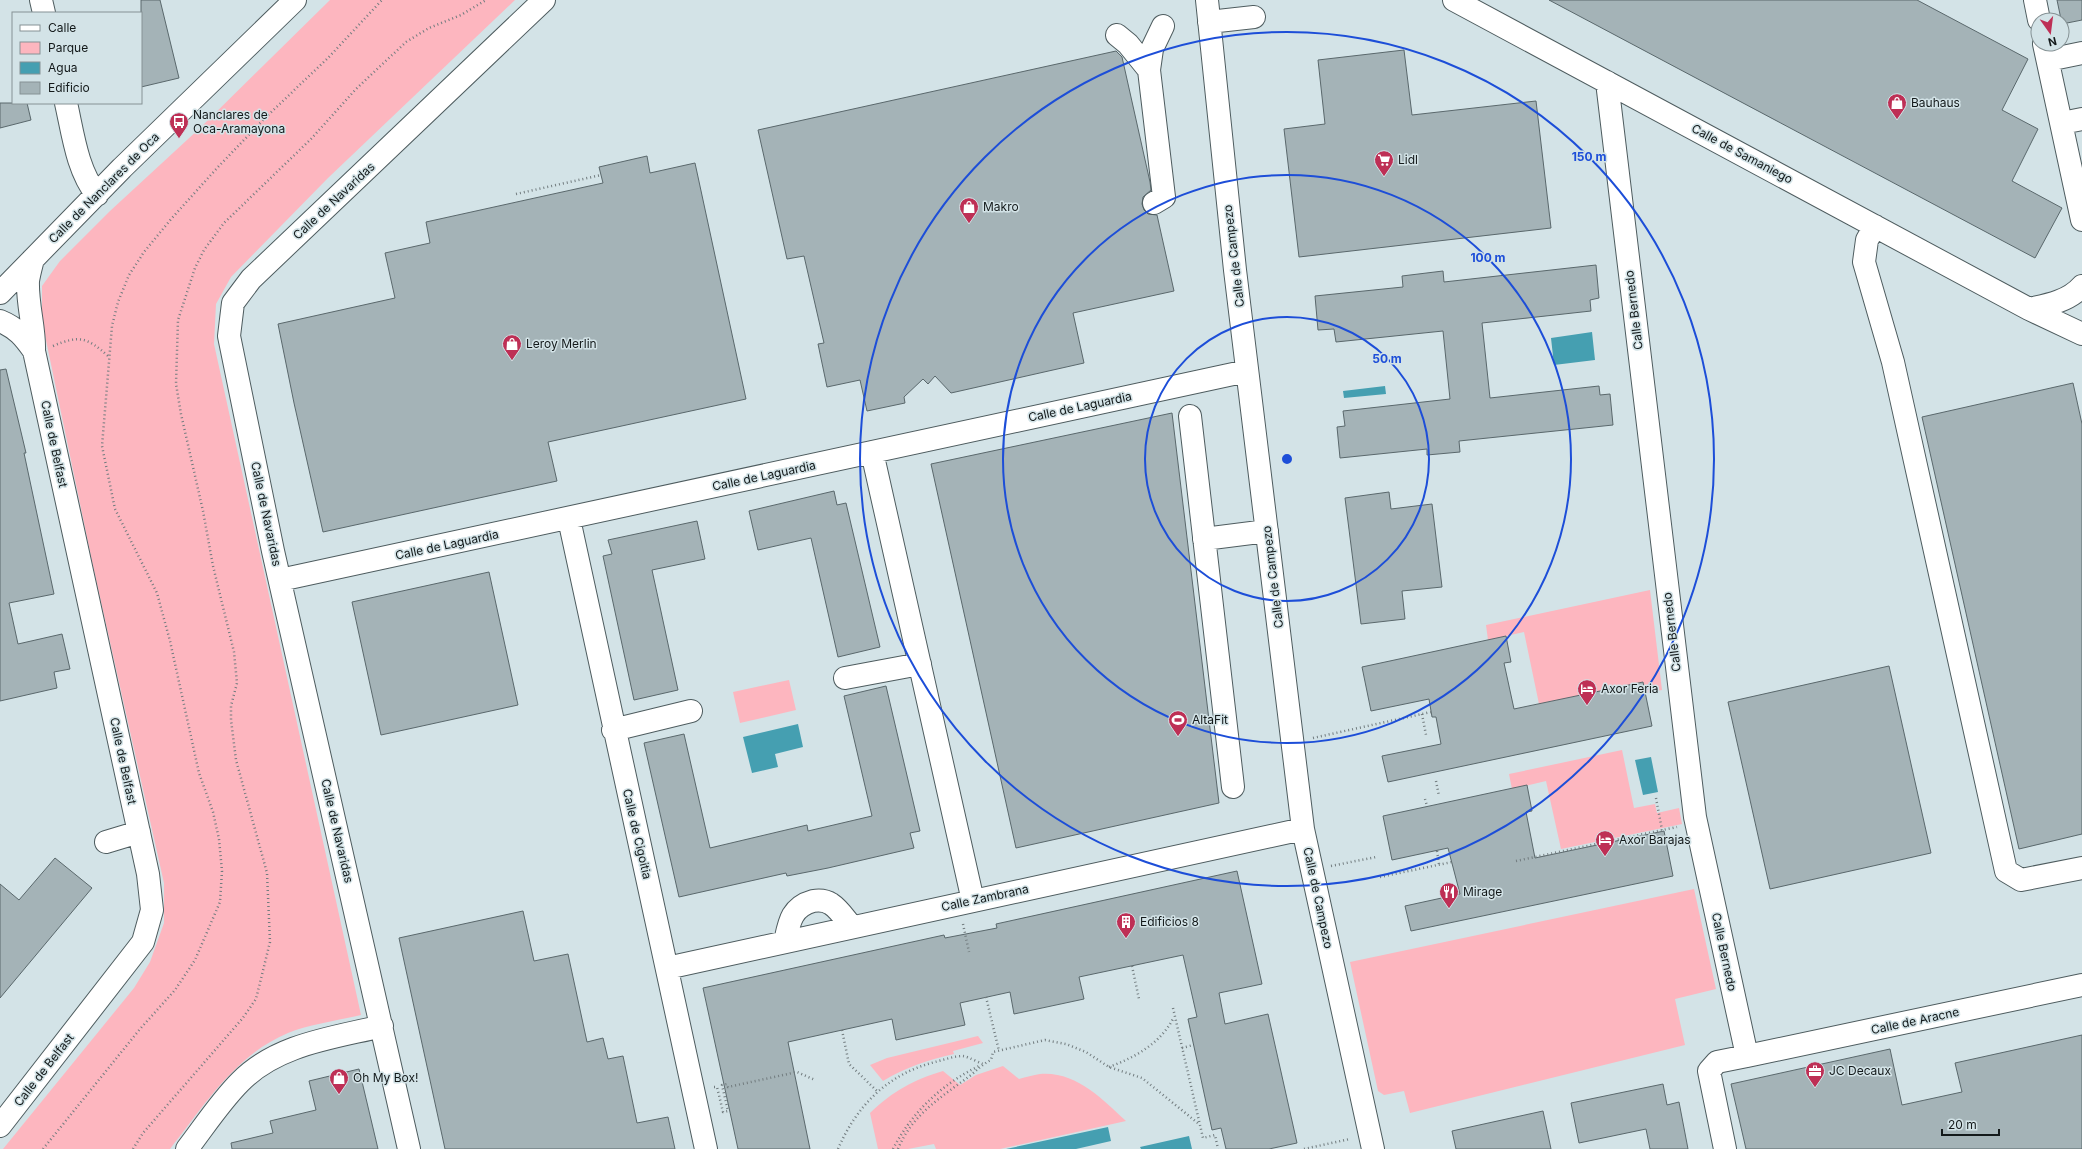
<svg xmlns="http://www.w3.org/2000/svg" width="2082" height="1149" viewBox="0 0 2082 1149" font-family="Inter,sans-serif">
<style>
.green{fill:#fdb6bf}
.water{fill:#459fb1}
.building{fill:#a4b3b7;stroke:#5a686c}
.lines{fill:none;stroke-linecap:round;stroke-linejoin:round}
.minor-casing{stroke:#4e5c5f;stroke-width:24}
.path{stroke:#727c7f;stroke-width:2.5;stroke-dasharray:1 3;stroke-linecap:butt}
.minor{stroke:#fff;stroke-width:22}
.ring{fill:none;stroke:#1d4ed8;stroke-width:2}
.labels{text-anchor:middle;stroke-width:3;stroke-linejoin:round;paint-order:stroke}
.poi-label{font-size:12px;fill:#13191a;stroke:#d3e3e7;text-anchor:start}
.street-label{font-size:12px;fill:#13191a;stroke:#d3e3e7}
.centre{fill:#1d4ed8;stroke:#d3e3e7;stroke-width:2}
.ring-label{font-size:12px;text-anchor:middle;font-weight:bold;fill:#1d4ed8;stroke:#d3e3e7;stroke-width:3;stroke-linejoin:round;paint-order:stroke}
</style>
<rect width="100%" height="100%" fill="#d3e3e7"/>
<path class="green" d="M330,0H515L328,178L231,277L216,304L214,344L361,1015C340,1020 307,1025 288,1033C235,1055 204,1106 170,1149H3L134,988L150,962L164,923V883L93,566L42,321V286L60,261L110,211L200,128Z
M1650,590L1662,690L1646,693L1643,682L1539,704L1524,632L1488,640L1486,625Z
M789,680L796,710L740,723L733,692Z
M1622,750L1634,808L1655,804L1657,813L1679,808L1682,824L1561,849L1546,781L1512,789L1509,774Z
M1694,889L1716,989L1675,999L1685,1045L1410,1113L1404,1091L1384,1095L1378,1091L1350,962Z
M978,1036L983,1043L953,1051L954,1054C928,1060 906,1067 883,1081L870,1065L887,1058Z
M1003,1066L1019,1079C1026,1077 1033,1075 1040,1074C1076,1071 1102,1099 1126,1121L1000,1149H936L934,1144L908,1149H878L870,1113C893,1091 913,1080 943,1071L960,1085L976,1075Z"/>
<path class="water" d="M1592,332L1595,360L1554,365L1551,338Z
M1385,386L1386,394L1344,398L1343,391Z
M798,724L803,747L775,754L778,767L752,773L743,737Z
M1651,757L1658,792L1643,795L1635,760Z
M1108,1127L1111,1141L1076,1149H1006Z
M1189,1136L1192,1149H1141L1140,1147Z"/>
<path class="building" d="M141,0H160L179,78L141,87Z
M1549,0H1917L2028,59L2002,110L2038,129L2012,181L2062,208L2035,258Z
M2057,0H2082V20L2062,24Z
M1404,50L1412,115L1536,101L1551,228L1299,257L1284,129L1325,124L1318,60Z
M1116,51L1122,57L1150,182L1151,190L1143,197L1142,204L1144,210L1148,214L1157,215L1174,291L1073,313L1084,363L951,393L935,376L928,384L923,379L904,397L905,403L867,411L860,380L827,387L818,344L824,343L804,256L787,259L758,130Z
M0,103H27L31,120L0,128Z
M647,156L650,173L695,163L746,399L548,442L557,481L323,532L294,403L278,324L395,298L385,253L430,243L426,222L603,183L599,167Z
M1596,265L1599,298L1590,300L1591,311L1482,323L1490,398L1599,386L1600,395L1610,394L1613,425L1459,441L1460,452L1427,455V449L1340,458L1337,427L1345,426L1343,411L1450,399L1443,331L1336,342L1334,329L1318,330L1315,296L1403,287L1402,276L1443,271L1444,282Z
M6,369L26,453H24L54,594L9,603L18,644L62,634L70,669L54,672L57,688L0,701V370Z
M2073,383L2082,424V834L2019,849L1922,417Z
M1172,413L1219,803L1016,848L931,464Z
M834,491L837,505L846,503L880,647L838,657L811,538L758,550L749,511Z
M1389,492L1391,509L1432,504L1442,587L1402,591L1405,619L1361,624L1345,498Z
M697,521L705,559L652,570L678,690L634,700L603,556L612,554L608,540Z
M489,572L518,705L381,735L352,602Z
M1506,636L1511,662L1504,663L1514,709L1643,682L1652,726L1388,782L1382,756L1441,744L1436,717H1432L1429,699L1371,711L1362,667Z
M1889,666L1931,853L1770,889L1728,702Z
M886,686L920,831L910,833L914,848L828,868L787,876L786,873L679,897L644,743L684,734L710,848L807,825L808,831L872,816L844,696Z
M1527,785L1532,811L1526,812L1535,858L1664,831L1673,876L1411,931L1405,906L1460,894L1448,848L1392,860L1383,816Z
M55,858L92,888L0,998V884L19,900Z
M1237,871L1262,984L1219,993L1225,1024L1268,1014L1297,1143L1269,1149H1226L1221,1128L1212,1130L1188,1019L1197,1017L1183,955L1079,977L1084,999L1014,1014L1010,992L960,1003L965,1025L896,1040L892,1019L788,1042L810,1149H738L703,988L944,935L945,938L997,928L996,924Z
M523,911L534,961L568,954L587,1042L603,1038L608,1059L623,1056L637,1123L668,1117L675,1149H445L399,938Z
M2082,1035V1149H1746L1731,1084L1890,1049L1902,1105L1962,1092L1955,1063Z
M359,1069L378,1149H232L231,1143L273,1133L270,1121L316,1110L309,1081Z
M1663,1084L1667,1105L1679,1102L1688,1149H1650L1646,1129L1579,1143L1571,1103Z
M1543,1111L1551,1149H1456L1452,1131Z"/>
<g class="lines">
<defs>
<path id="minor" d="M41,0L44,13
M1207,0L1235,270L1303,829L1373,1149
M1454,0L2029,309L2082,334
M2035,0L2039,20
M1209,22L1254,17
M1117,35L1128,44L1149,70
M2044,44L2082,220
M2048,60L2082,53
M1607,82L1695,817L1747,1056L1717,1062L1709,1071L1725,1149
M66,103C73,134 77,170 97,195
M2062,123L2082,119
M1154,203L1164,197L1149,70L1152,49L1163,26
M1875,226L1867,240L1864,262L1893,362L2006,871L2021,880L2082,868
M0,293L122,168L295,0
M2029,309C2048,305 2069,301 2082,286
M0,321C17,328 24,337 34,351
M1190,416L1233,787
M872,452L973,901
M569,519L706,1149
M1204,539L1267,531
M280,580L1247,371
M845,678L920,664
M613,730L691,711
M106,842L139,832
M785,942C789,923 791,907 813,901C819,900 825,900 831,904C839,909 846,920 852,927
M667,968L1303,829
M1747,1056L2082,985
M0,1126L143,942L152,910L148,874L34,351C35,328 27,305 28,281C29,274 31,267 33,259
M187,1149C204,1127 220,1102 240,1082C277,1044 333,1038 382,1026
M409,1149L273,551L229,336L233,303L251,279L544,0"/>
</defs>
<use href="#minor" class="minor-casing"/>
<path class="path" d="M516,194L601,175
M53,346C79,335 87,337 108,356
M1422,714L1426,735
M1313,738L1431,712
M1436,781L1439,796
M1656,798L1662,830
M1425,799L1427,806
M1437,851L1439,864
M1516,861L1677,827
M1331,866L1376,857
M1380,877L1452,862
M963,924L969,952
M1132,966L1139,999
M986,997L999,1051
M1173,1008L1203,1138L1215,1135L1218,1149
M842,1030L849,1064L877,1091
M1182,1048L1193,1045
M1109,1067C1136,1057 1161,1043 1174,1017
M714,1087H717L723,1112L728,1111L722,1085L727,1084L728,1087L797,1072L815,1080
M43,1149L140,1029L175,990L195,960L220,902L222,871L219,839L213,812L199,773L170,641L157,593L115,509L102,446L112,326L118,302L129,275L144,252L172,218L218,167L266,117L328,58L382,0
M133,1149L143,1133L242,1019L256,999L270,942L267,873L236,760L231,720V706L237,683L234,652L213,566L203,511L181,414L176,384L178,320L195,268L204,250L224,223L311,139L356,89L406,42L429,28L461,15L486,0
M838,1149C857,1105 888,1074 935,1062C943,1060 954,1056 963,1056C969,1057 977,1062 983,1064
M893,1149C912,1112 942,1084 979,1066
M898,1149C912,1114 943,1096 971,1075C978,1069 983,1064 991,1060L993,1052L1045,1040L1066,1044L1086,1052L1109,1067L1142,1078L1199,1124
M1304,1149L1350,1139"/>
<use href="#minor" class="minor"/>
</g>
<g class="ring">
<circle cx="1287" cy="459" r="142"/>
<circle cx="1287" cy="459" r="284"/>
<circle cx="1287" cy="459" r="427"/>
</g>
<defs>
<symbol id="shop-pin" viewBox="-11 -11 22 30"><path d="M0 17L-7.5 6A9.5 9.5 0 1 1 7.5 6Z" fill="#be2f55" stroke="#d3e3e7"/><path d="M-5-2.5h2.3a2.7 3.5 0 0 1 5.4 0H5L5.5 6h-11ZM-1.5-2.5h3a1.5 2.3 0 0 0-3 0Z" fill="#fff"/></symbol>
<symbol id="bus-pin" viewBox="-11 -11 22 30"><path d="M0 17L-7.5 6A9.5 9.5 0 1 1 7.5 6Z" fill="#be2f55" stroke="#d3e3e7"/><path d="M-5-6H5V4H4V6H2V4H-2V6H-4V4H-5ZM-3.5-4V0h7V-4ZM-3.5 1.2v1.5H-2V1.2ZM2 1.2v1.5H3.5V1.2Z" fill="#fff"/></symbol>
<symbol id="supermarket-pin" viewBox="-11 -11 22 30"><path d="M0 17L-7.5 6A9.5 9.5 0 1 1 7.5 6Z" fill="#be2f55" stroke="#d3e3e7"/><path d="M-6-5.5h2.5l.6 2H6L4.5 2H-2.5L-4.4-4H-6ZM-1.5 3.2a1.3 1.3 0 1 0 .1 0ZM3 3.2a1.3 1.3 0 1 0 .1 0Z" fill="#fff"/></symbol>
<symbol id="hotel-pin" viewBox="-11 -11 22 30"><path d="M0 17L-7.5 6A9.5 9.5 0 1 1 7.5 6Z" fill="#be2f55" stroke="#d3e3e7"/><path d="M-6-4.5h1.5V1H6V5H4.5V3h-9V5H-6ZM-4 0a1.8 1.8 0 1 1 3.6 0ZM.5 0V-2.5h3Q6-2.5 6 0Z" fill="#fff"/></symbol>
<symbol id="stadium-pin" viewBox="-11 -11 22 30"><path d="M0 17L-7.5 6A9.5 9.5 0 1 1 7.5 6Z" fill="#be2f55" stroke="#d3e3e7"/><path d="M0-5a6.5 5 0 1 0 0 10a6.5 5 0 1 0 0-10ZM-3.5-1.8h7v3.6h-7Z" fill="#fff"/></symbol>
<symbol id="restaurant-pin" viewBox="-11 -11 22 30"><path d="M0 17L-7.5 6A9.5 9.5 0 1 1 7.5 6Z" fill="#be2f55" stroke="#d3e3e7"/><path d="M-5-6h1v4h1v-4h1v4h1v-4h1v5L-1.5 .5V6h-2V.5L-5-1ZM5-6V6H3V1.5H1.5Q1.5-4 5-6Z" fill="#fff"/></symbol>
<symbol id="building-pin" viewBox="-11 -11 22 30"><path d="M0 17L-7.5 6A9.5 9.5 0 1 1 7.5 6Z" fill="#be2f55" stroke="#d3e3e7"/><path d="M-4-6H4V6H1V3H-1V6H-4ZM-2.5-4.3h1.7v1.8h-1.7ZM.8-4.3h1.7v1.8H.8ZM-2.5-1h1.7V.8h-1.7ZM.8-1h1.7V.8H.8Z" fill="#fff"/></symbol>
<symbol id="office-pin" viewBox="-11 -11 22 30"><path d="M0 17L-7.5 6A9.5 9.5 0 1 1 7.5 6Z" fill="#be2f55" stroke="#d3e3e7"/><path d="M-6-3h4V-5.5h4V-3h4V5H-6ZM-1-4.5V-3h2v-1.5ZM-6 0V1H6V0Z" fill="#fff"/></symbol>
</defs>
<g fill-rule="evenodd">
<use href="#shop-pin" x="1886" y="92" width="22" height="30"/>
<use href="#bus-pin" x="168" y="111" width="22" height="30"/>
<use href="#supermarket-pin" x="1373" y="149" width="22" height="30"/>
<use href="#shop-pin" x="958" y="196" width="22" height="30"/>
<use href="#shop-pin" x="501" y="333" width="22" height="30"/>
<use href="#hotel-pin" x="1576" y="678" width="22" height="30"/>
<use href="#stadium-pin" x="1167" y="709" width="22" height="30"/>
<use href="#hotel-pin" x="1594" y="829" width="22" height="30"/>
<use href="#restaurant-pin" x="1438" y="881" width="22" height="30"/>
<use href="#building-pin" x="1115" y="911" width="22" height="30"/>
<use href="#office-pin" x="1804" y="1060" width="22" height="30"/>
<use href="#shop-pin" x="328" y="1067" width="22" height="30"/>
</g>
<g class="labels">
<g class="poi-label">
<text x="1911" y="107">Bauhaus</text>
<text x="193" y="119">Nanclares de<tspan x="193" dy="14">Oca-Aramayona</tspan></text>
<text x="1398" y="164">Lidl</text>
<text x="983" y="211">Makro</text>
<text x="526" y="348">Leroy Merlin</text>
<text x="1601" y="693">Axor Feria</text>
<text x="1192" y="724">AltaFit</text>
<text x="1619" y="844">Axor Barajas</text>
<text x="1463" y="896">Mirage</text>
<text x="1140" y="926">Edificios 8</text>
<text x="1829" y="1075">JC Decaux</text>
<text x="353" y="1082">Oh My Box!</text>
</g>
<g class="street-label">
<text transform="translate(1742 154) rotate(28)" y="4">Calle de Samaniego</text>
<text transform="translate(104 188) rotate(-45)" y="4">Calle de Nanclares de Oca</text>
<text transform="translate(334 201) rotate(-43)" y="4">Calle de Navaridas</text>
<text transform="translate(1234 256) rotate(-97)" y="4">Calle de Campezo</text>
<text transform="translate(1634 310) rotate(-97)" y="4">Calle Bernedo</text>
<text transform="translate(1080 407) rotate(-12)" y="4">Calle de Laguardia</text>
<text transform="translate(54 444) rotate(78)" y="4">Calle de Belfast</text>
<text transform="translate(764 476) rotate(-12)" y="4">Calle de Laguardia</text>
<text transform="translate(266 514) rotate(78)" y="4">Calle de Navaridas</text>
<text transform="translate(447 545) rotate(-12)" y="4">Calle de Laguardia</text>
<text transform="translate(1273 577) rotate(-97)" y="4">Calle de Campezo</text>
<text transform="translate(1672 632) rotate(-97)" y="4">Calle Bernedo</text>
<text transform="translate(123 761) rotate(78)" y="4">Calle de Belfast</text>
<text transform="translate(337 831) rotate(77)" y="4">Calle de Navaridas</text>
<text transform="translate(637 834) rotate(77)" y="4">Calle de Cigoitia</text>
<text transform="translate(985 898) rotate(-12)" y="4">Calle Zambrana</text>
<text transform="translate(1318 898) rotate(78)" y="4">Calle de Campezo</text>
<text transform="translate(1724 952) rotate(78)" y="4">Calle Bernedo</text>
<text transform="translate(1915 1021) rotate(-12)" y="4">Calle de Aracne</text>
<text transform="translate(44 1070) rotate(-52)" y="4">Calle de Belfast</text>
</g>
</g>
<circle cx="1287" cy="459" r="6" class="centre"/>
<g class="ring-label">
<text x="1589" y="161">150 m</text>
<text x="1488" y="262">100 m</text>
<text x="1387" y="363">50 m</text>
</g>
<rect x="12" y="12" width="130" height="92" fill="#d3e3e7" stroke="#869295"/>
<rect x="20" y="25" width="20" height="6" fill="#ffffff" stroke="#869295"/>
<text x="48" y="32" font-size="12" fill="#13191a">Calle</text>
<rect x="20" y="42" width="20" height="12" fill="#fdb6bf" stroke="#869295"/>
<text x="48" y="52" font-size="12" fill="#13191a">Parque</text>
<rect x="20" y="62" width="20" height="12" fill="#459fb1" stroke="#869295"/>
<text x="48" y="72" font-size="12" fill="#13191a">Agua</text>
<rect x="20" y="82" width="20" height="12" fill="#a4b3b7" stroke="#869295"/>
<text x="48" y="92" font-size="12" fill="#13191a">Edificio</text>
<g transform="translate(2050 32) rotate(166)"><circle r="19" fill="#d3e3e7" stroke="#869295"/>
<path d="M0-3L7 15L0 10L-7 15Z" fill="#be2f55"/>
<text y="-6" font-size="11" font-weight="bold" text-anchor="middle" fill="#13191a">N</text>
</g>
<path d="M1942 1129v6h57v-6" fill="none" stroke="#13191a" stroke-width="2"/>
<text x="1948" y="1129" font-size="12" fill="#13191a" stroke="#d3e3e7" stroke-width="3" paint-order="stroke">20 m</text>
</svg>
